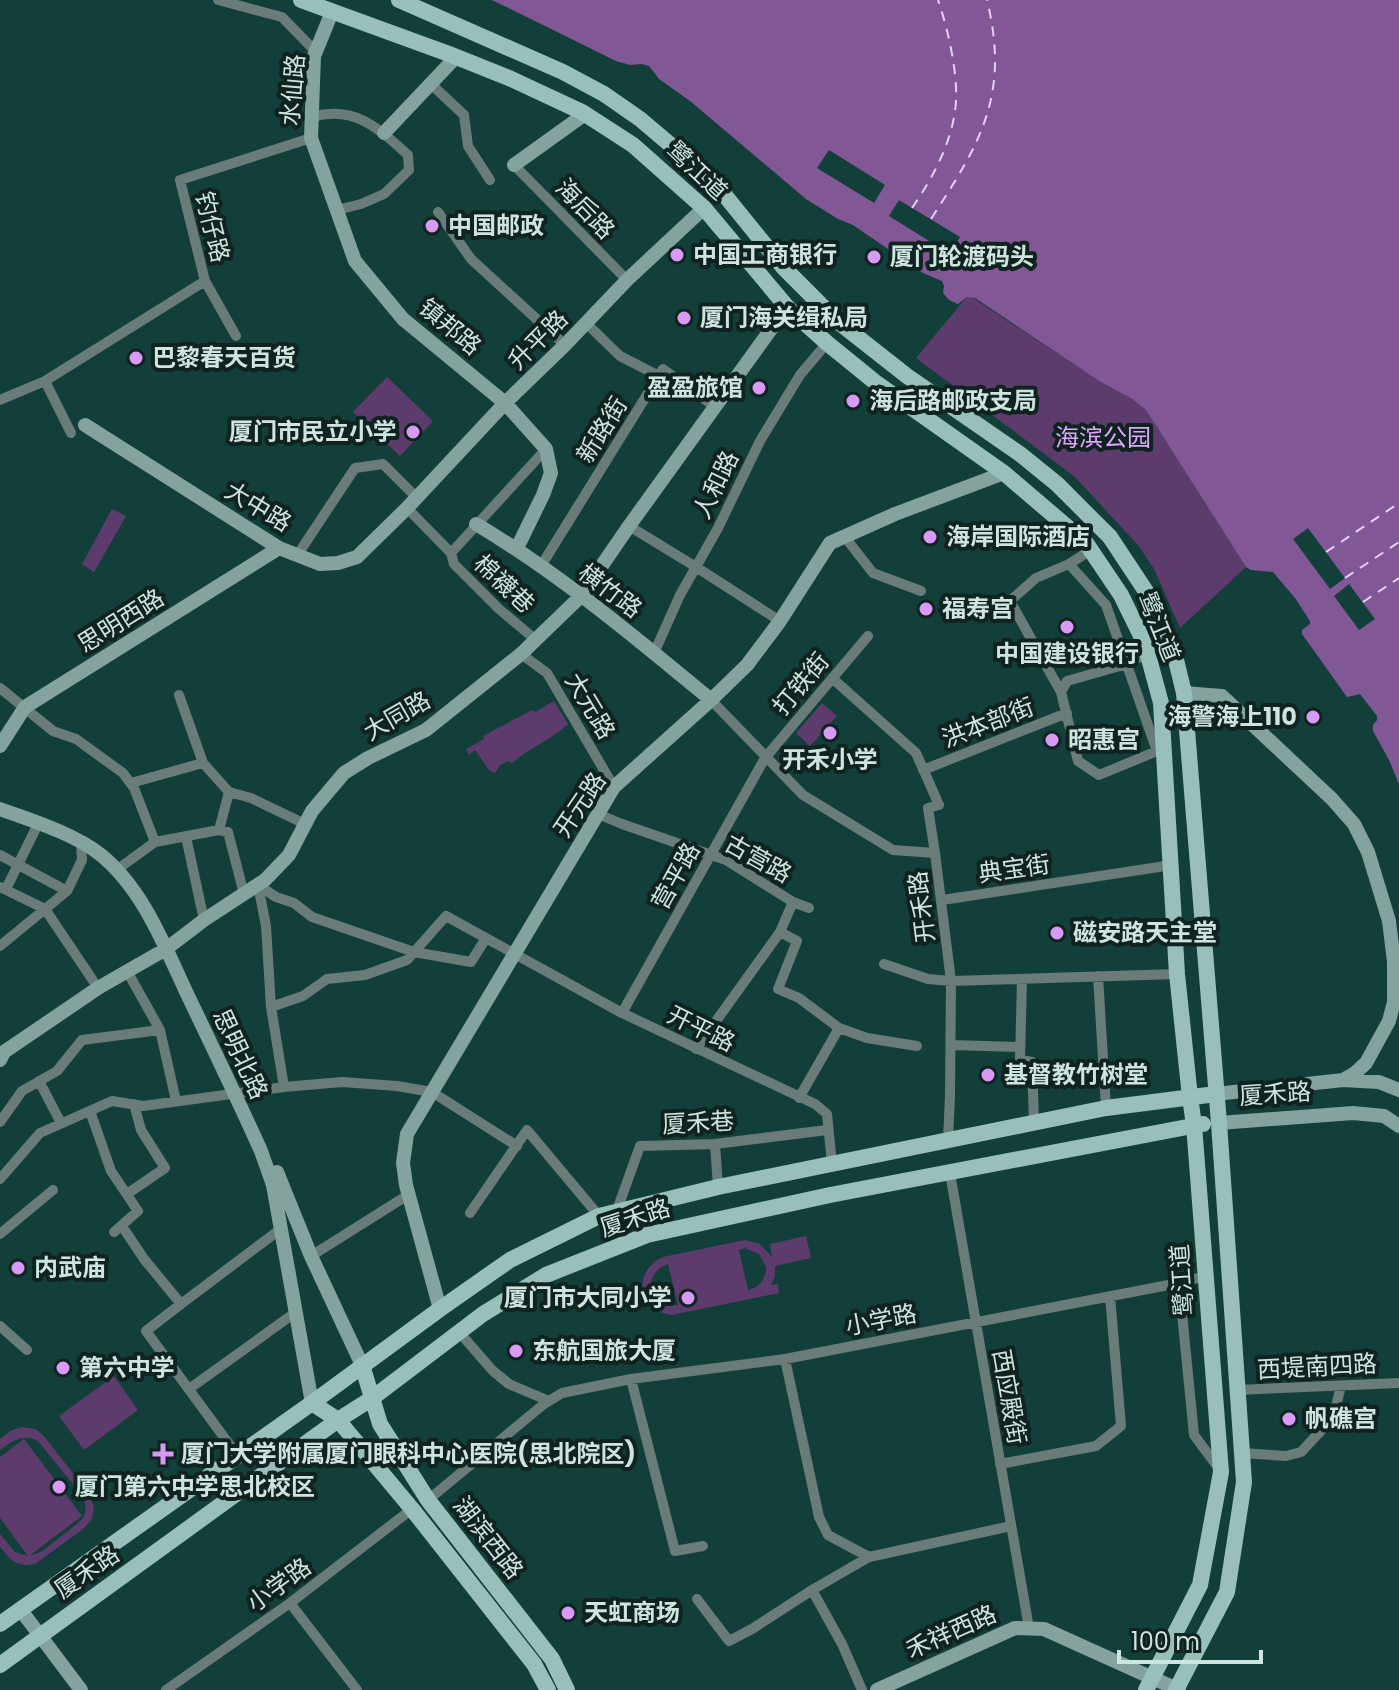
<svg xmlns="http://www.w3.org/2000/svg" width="1399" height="1690" viewBox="0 0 1399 1690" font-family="Poppins,'Noto Sans SC',sans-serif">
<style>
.green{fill:#5d3c6d;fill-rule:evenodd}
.water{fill:#815895}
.pier{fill:#133f3b}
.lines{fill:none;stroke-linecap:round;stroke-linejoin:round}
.ferry{stroke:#e8d1f4;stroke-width:2;stroke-dasharray:10 8;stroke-linecap:butt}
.street{stroke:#697c79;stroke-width:10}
.secondary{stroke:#84a29e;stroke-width:14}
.primary{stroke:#99bfba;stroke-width:16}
.poi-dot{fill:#d99af7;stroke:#102320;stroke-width:3}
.labels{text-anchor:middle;stroke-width:8;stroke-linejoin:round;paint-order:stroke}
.street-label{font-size:24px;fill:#cde4e1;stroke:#102320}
.poi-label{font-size:24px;font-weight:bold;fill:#cde4e1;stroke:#102320;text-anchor:start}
.park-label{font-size:24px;fill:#e1a7fe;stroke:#102320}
</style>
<rect width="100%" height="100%" fill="#133f3b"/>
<path class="green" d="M970,296L1099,381L1132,399L1146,410L1246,567L1180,628L1154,569L1138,545L1075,477L916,358L967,297Z
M387,377L433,421L400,456L353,412Z
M112,509L126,516L94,572L82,564Z
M554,701L568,724C551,740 529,748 512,763L509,761L500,765L495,773L489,770L475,750L469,755L466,749L484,739L483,736L532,710L535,712Z
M822,703L837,716L810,746L796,733Z
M806,1236L811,1258L775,1266V1276L771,1285L778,1284L779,1293L672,1315C638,1311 631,1272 663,1257L745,1240L760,1244L772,1257L770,1244ZM745,1248L759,1254L766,1267C766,1279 760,1287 748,1290L739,1250ZM668,1264L678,1305C649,1310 640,1274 668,1264Z
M114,1376L138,1410L84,1450L59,1416Z
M22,1427L35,1429L43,1435L90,1495L94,1508L92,1519L83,1529L35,1564L25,1565L17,1563L10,1559L0,1547V1534L15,1552L28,1556L0,1518V1457L24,1439L82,1516L29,1556L41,1552L78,1523L83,1518L86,1509L84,1500L81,1494L38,1441C22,1433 13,1441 0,1450V1439L12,1430Z"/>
<path class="water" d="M492,0H1399V784L1389,760L1373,731V725L1377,720V716L1360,694L1347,697L1302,634V630L1310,624V621L1295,598L1273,572L1251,570L1246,567L1146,410L1132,399L1099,381L975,298L967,297L958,304L949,300L943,293L944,286L942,281L923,273L853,225L838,219L806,199L690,101L659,79L649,66L642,64L630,65L616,61Z"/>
<path class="pier" d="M829,150L885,185L874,203L817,168Z
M899,200L960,237L950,254L889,216Z
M1308,528L1345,578L1330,589L1293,539Z
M1349,584L1375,619L1359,630L1334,596Z"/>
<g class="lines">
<path class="ferry" d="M912,208C932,179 950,146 955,111C960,80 948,29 938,0
M931,219C981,142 1010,95 987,0
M1326,552L1399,503
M1345,578L1399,542
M1363,602L1399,578"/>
<path class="street" d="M218,0L282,17L316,52
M431,84L464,115L468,146L490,180
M312,117C355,105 378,128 408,155L409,170L384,194L361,204L337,210
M514,165L627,280
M438,212L471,259L565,345
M586,323L620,356L659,376
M236,336L205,281L180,180L311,138
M45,381L71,433
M0,400L45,381L205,281
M407,508L451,553L546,449
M629,526L696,567L780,621
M844,536L873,573L921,591
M451,553L454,564L499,609L536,640
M298,554L355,468L383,464L417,498
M1069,564L1091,550
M541,566L663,369L715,407
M654,653L680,595L718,528L760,441L800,375L827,343
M1147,653L1127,664L1067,681L1061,692L1078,761L1099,775L1162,749
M521,654L547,673L614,787
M832,678L916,753L939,805L928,808L935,853
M0,688L53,731L76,739L123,773L134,788L155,842
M1061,692L1010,601L1036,578L1069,564L1106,605L1157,751
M179,695L203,763L229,792L251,798L305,824
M711,700L803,795L893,850L935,853L951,981L950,1095L948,1140
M923,770L1067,713
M131,783L203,763
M598,814L622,824L726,860L793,902L809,908
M219,830L229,792
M186,837L204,920
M0,855L67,891
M122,866L155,842L219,830L228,832L244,894
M258,885L276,897L294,903L312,917L414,952L471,962L486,938
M258,885L266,926L271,1007L284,1087
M0,887L45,909L98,988
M6,889L39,822
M942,900L1172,865
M780,932L797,941L778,989L799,998L839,1028L867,1038L917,1046
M0,946L67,891L82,860L81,842
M884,964L928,979L951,981L1177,974
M127,971L160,1030L176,1101
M1098,976L1106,1108
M1022,979L1020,1060L1032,1062L1034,1123
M271,1007L303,996L327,979L365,975L407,960L446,916L622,1013L815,1104L827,1114L832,1164
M622,1013L765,758L868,636
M951,1045L1020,1047
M696,1049L780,932L793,902
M39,1081L61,1123
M799,1098L839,1028
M90,1111L111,1171L138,1211L114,1232
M0,1122L22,1091L57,1071L82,1040L160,1030
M715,1144L718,1187
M950,1173L1029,1628
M0,1179L40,1133L112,1101L143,1106L284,1087L342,1082L397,1086L432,1092L517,1146
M127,1194L165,1168L141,1130L134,1104
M617,1210L640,1146L715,1144L827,1130
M470,1213L527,1130L599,1216
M122,1226L144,1259L181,1304L282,1228
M0,1234L53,1190
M311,1256L408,1195
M1179,1283L1206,1276
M181,1304L146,1331L237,1455
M0,1326L27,1350
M459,1332L493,1371L509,1384L549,1401
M785,1359L819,1517L828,1535L869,1557L1011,1526
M631,1379L675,1551L703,1546
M189,1389L296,1312
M1237,1390L1399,1383
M1242,1453L1286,1456L1301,1452L1333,1418L1341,1386
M1000,1464L1096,1446L1121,1426L1110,1296
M428,1500L544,1404L562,1393L631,1379L785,1359L1179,1283L1194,1435L1220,1470
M812,1590L842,1644L862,1690
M697,1599L729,1641L752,1629L812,1590L869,1557
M290,1603L357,1690
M166,1690L290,1603L412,1509"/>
<path class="secondary" d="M332,12L314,56L311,138L355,261L403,319L505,403L546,449L551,473L543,495L517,548
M384,133L456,57
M514,165L585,114
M85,425L279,548L320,564L338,563L357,557L407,508L505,403L565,345L627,280L704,208
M476,524C560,574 636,638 711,700
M1184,693L1222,696L1332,799L1354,824L1368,852L1389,921L1394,962V1002L1389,1021L1366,1063L1355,1073L1343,1080
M0,746L25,707L279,548
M0,809C31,820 75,834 101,855C145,891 166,950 190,1000C214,1050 238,1100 261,1151L273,1185L312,1403
M0,1060L4,1052L98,988L166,949L204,920L265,880L289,855L312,811L344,773L368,758L426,730L521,654L581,596L629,526L787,307
M1216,1094L1343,1080L1379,1082L1399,1090
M1219,1123L1353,1113L1384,1116L1399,1126
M277,1172L311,1256L362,1365
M440,1309L406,1185L403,1163L407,1134L614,787L711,700L747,665L780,621L830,543L895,514L1004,473
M20,1609L81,1690
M877,1690L1015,1628L1044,1629L1179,1690"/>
<path class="primary" d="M301,0L449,54L509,78L582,112L633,145L704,208L787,307L827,343L875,382L1004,473L1086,543L1121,595L1145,644L1161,703L1177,974L1190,1097L1194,1125L1221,1472L1200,1585L1146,1690
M399,0L563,72L604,94L640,119L686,158L727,198L783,267L837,321L907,376L1020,454L1057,484L1110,537L1149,596L1176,660L1184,693L1219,1123L1244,1482L1227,1592L1176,1690
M362,1365L380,1424L428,1500L552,1659L567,1690
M312,1403L338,1420L412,1509L534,1664L548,1690
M0,1624L312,1403L440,1309L510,1260L599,1216L718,1187L1106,1108L1216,1094
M0,1665L338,1420L371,1399L483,1314L546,1275L647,1235L830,1195L1203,1124"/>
</g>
<g class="poi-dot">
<circle cx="432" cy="226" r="8"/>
<circle cx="677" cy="255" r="8"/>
<circle cx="874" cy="257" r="8"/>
<circle cx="684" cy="318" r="8"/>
<circle cx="136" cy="358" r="8"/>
<circle cx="759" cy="388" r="8"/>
<circle cx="853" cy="401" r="8"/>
<circle cx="413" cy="432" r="8"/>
<circle cx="930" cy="537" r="8"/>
<circle cx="926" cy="609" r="8"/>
<circle cx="1067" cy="627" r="8"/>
<circle cx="1313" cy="717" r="8"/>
<circle cx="830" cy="733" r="8"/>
<circle cx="1052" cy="740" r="8"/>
<circle cx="1057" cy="933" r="8"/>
<circle cx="988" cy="1075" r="8"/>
<circle cx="18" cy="1268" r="8"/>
<circle cx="688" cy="1298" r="8"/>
<circle cx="516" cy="1351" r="8"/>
<circle cx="63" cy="1368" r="8"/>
<circle cx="1289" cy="1419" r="8"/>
<path d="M159 1442h8v8h8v8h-8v8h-8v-8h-8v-8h8z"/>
<circle cx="59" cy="1487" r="8"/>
<circle cx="568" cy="1613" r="8"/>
</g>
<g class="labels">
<g class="street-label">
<text transform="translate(293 90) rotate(-85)" y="8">水仙路</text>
<text transform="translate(697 171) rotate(43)" y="8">鹭江道</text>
<text transform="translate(585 209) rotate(46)" y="8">海后路</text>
<text transform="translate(212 227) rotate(76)" y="8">钓仔路</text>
<text transform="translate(450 327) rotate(40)" y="8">镇邦路</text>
<text transform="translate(538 340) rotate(-45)" y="8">升平路</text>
<text transform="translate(602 430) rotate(-58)" y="8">新路街</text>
<text transform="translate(716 485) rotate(-64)" y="8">人和路</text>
<text transform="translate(258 507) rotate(31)" y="8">大中路</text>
<text transform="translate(504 584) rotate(43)" y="8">棉襪巷</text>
<text transform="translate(610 591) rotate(37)" y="8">横竹路</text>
<text transform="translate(121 621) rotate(-32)" y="8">思明西路</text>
<text transform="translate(1159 627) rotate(68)" y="8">鹭江道</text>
<text transform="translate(801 684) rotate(-50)" y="8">打铁街</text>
<text transform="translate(590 706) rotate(59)" y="8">大元路</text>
<text transform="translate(397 716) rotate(-30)" y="8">大同路</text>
<text transform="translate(988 723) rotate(-21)" y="8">洪本部街</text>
<text transform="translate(580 805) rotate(-56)" y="8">开元路</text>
<text transform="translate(758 859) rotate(29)" y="8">古营路</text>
<text transform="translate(1014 869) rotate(-8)" y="8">典宝街</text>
<text transform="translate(676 876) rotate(-61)" y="8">营平路</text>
<text transform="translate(922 907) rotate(-97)" y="8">开禾路</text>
<text transform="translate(701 1029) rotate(26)" y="8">开平路</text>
<text transform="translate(240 1054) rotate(65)" y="8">思明北路</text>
<text transform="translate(1275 1094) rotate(-4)" y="8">厦禾路</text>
<text transform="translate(698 1123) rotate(-3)" y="8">厦禾巷</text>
<text transform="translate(635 1218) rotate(-18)" y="8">厦禾路</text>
<text transform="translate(1182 1280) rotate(-94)" y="8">鹭江道</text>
<text transform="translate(881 1320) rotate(-11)" y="8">小学路</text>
<text transform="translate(1317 1367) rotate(-3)" y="8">西堤南四路</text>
<text transform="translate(1009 1397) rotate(80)" y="8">西应殿街</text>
<text transform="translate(488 1538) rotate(52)" y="8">湖滨西路</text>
<text transform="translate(87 1572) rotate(-35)" y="8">厦禾路</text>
<text transform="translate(279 1585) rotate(-36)" y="8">小学路</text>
<text transform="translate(951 1632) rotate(-24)" y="8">禾祥西路</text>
</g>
<g class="poi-label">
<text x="448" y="234">中国邮政</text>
<text x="693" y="263">中国工商银行</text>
<text x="890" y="265">厦门轮渡码头</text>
<text x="700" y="326">厦门海关缉私局</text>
<text x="152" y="366">巴黎春天百货</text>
<text x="743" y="396" text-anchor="end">盈盈旅馆</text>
<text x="869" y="409">海后路邮政支局</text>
<text x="397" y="440" text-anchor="end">厦门市民立小学</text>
<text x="946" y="545">海岸国际酒店</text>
<text x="942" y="617">福寿宫</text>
<text x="1067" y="662" text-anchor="middle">中国建设银行</text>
<text x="1297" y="725" text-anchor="end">海警海上110</text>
<text x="1068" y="748">昭惠宫</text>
<text x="830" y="768" text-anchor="middle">开禾小学</text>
<text x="1073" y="941">磁安路天主堂</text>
<text x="1004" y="1083">基督教竹树堂</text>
<text x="34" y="1276">内武庙</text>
<text x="672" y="1306" text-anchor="end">厦门市大同小学</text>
<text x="532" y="1359">东航国旅大厦</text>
<text x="79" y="1376">第六中学</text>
<text x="1305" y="1427">帆礁宫</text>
<text x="181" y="1462">厦门大学附属厦门眼科中心医院(思北院区)</text>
<text x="75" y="1495">厦门第六中学思北校区</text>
<text x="584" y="1621">天虹商场</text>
</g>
<g class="park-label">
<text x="1103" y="446">海滨公园</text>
</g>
</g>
<path d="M1119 1650v12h142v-12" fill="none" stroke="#cde4e1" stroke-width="4"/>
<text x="1131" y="1650" font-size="24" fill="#cde4e1" stroke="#102320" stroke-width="6" paint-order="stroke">100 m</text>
</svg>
